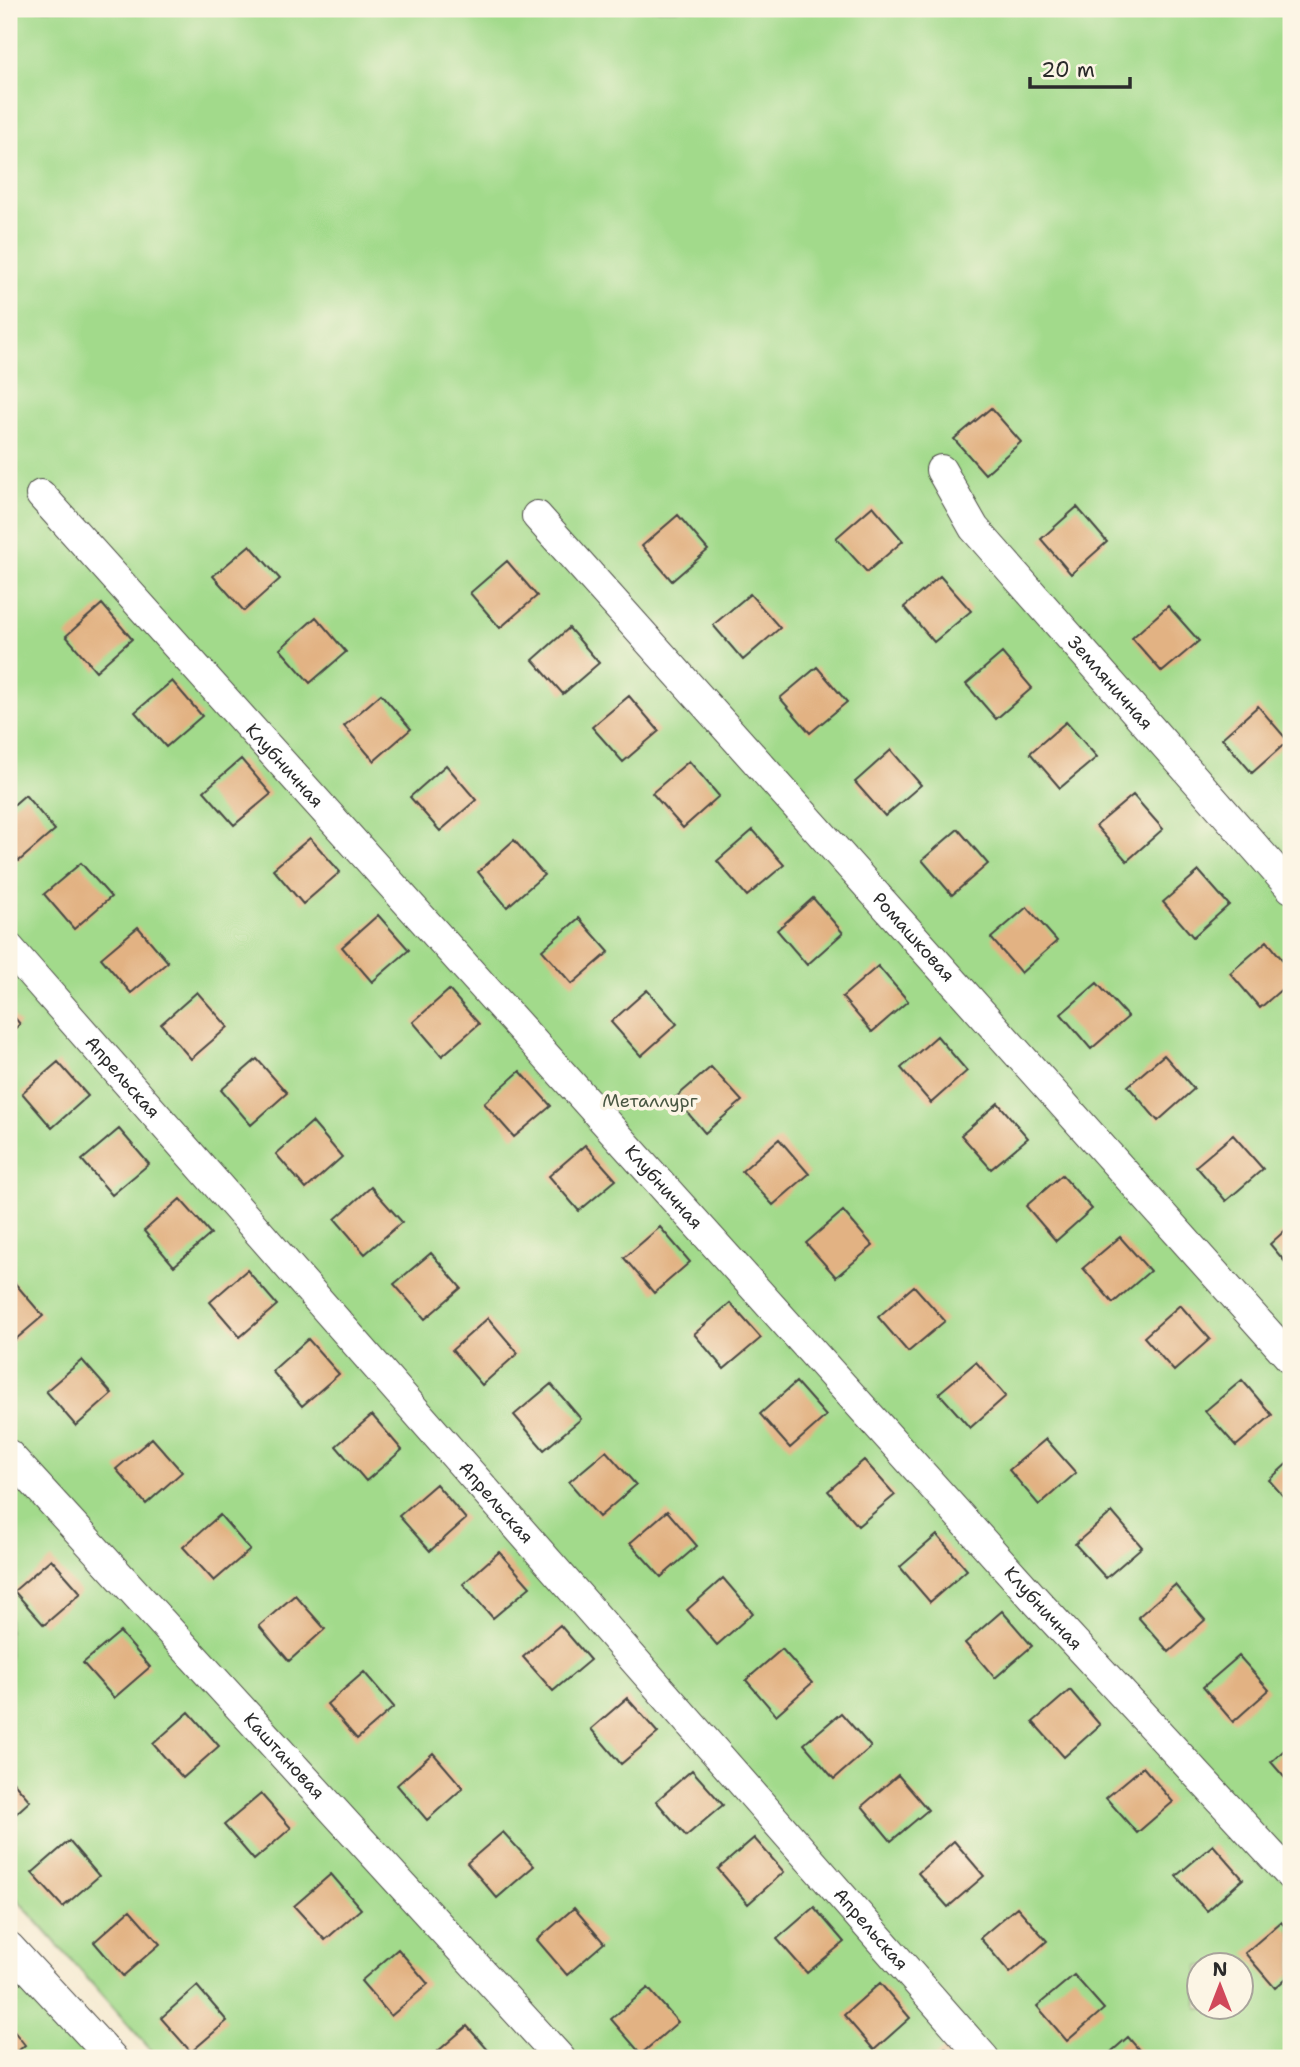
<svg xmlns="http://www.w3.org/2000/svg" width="1300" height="2067" viewBox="0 0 1300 2067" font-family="'Shantell Sans',sans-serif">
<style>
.green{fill:#a2da8b;stroke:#66825b;stroke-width:2;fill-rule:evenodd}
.building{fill:#e2b283}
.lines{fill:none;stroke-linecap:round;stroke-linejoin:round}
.street-casing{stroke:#494844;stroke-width:32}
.street{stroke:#fff;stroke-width:30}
.labels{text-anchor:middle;stroke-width:7;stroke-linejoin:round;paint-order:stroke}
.street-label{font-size:18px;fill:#2b2b2b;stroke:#fcf5e5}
.park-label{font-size:18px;fill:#495743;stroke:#fcf5e5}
</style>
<rect width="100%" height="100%" fill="#fcf5e5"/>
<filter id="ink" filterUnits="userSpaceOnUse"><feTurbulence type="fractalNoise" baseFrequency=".0143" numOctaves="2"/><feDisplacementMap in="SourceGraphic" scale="14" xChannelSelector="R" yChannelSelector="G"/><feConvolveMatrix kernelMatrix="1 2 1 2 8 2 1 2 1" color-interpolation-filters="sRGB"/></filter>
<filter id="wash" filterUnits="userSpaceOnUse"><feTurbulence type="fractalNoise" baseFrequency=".00686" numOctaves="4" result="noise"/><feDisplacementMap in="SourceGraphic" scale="28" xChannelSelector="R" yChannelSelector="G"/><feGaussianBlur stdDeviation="1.57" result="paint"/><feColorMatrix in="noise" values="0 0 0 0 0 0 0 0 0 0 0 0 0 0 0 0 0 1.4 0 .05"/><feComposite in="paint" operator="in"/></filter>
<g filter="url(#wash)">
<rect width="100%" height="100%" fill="#f6ebd3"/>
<path class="green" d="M9,9H1291V2058H158L9,1890ZM1198,1966H1240V2008H1198Z
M9,1944L110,2058H9Z"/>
<g id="blocks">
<path class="building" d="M991,408L1021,442L985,474L954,439Z
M873,506L903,541L867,572L836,538Z
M1077,507L1107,542L1071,574L1041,539Z
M678,515L708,550L672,581L642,546Z
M250,545L280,579L244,611L213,576Z
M507,561L537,596L500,628L470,593Z
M940,576L971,611L934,642L904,607Z
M750,594L780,628L743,660L713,625Z
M102,604L132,639L96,671L66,636Z
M1168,606L1199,641L1162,672L1132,638Z
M316,617L346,652L310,683L280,649Z
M569,628L599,663L563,694L533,660Z
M1002,653L1032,688L996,719L966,684Z
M817,667L847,702L810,733L780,698Z
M172,681L202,716L166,747L135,712Z
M381,694L411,729L374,761L344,726Z
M629,696L659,731L623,762L592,727Z
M1258,706L1288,741L1252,773L1222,738Z
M1066,722L1097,757L1060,788L1030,753Z
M891,750L921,785L885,816L855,782Z
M241,759L271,794L234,825L204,791Z
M689,761L719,796L683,828L652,793Z
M446,765L476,800L440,831L410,797Z
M25,795L55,830L19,861L9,850V809Z
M1133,795L1163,829L1127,861L1096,826Z
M958,829L988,864L952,895L922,860Z
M753,830L784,865L747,896L717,861Z
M310,838L340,872L303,904L273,869Z
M514,840L544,875L507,907L478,872Z
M81,863L111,897L74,929L44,894Z
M1199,871L1229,905L1193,937L1163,902Z
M813,898L843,933L807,965L777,930Z
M1027,907L1057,941L1021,973L991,938Z
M378,915L409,950L372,982L342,947Z
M579,918L609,952L572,984L542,950Z
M138,927L168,962L131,993L101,958Z
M1267,941L1291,970V981L1260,1008L1230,973Z
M878,966L908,1001L872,1032L842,997Z
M1097,983L1128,1017L1091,1049L1061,1014Z
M449,990L479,1024L442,1056L413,1022Z
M647,990L677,1024L641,1056L611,1022Z
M197,992L228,1027L191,1059L161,1024Z
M9,1011L20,1024L9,1034Z
M937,1036L967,1071L931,1103L901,1068Z
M1164,1055L1194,1089L1158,1121L1128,1086Z
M257,1059L287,1093L251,1125L221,1090Z
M58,1062L88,1096L52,1128L22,1093Z
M711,1067L742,1101L705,1133L675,1098Z
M520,1071L551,1106L514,1137L484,1103Z
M998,1103L1028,1138L991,1169L961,1135Z
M312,1122L342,1157L306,1189L276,1154Z
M119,1129L149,1164L112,1195L82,1160Z
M1233,1135L1263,1169L1226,1201L1196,1166Z
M779,1139L809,1174L773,1205L742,1171Z
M585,1145L616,1180L579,1211L549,1176Z
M1062,1175L1092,1209L1056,1241L1026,1206Z
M371,1187L402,1222L365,1254L335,1219Z
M180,1199L211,1234L174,1266L144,1231Z
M843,1211L873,1246L836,1277L806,1243Z
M1291,1225V1269L1270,1244Z
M660,1227L690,1262L654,1293L624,1258Z
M1120,1237L1150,1271L1113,1303L1083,1268Z
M431,1253L461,1288L425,1319L394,1284Z
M247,1270L277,1305L240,1337L210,1302Z
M13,1281L43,1316L9,1345V1285Z
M914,1286L945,1321L908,1352L878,1317Z
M730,1303L761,1338L724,1369L694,1334Z
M1180,1305L1210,1339L1174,1371L1144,1337Z
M488,1318L518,1353L482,1385L452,1350Z
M308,1339L339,1374L302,1406L272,1371Z
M82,1360L112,1394L76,1426L46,1391Z
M976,1362L1006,1396L970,1428L939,1393Z
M1242,1380L1272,1415L1236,1446L1205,1411Z
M796,1382L826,1416L790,1448L760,1414Z
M551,1384L581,1419L544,1450L514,1415Z
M372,1415L402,1450L366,1481L336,1446Z
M152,1438L182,1472L146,1504L116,1469Z
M1046,1439L1076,1473L1039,1505L1009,1470Z
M606,1451L636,1485L599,1517L569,1482Z
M864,1460L895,1495L858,1526L828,1491Z
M1291,1460V1505L1269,1480Z
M436,1484L466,1519L430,1551L399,1516Z
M667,1511L697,1546L661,1577L630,1543Z
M1112,1512L1142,1547L1106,1578L1075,1544Z
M220,1515L250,1550L214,1581L183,1547Z
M937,1535L967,1570L930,1602L900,1567Z
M499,1552L530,1587L493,1618L463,1584Z
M51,1559L81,1593L44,1625L14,1591Z
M723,1578L753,1613L717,1645L687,1610Z
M1175,1585L1205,1620L1169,1652L1138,1617Z
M295,1595L325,1629L289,1661L259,1626Z
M1002,1611L1032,1646L995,1678L965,1643Z
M560,1625L590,1660L553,1691L523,1657Z
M120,1632L150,1667L114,1698L83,1663Z
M782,1649L812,1683L776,1715L746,1680Z
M1239,1656L1269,1690L1233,1722L1203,1687Z
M364,1672L394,1707L357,1739L327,1704Z
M1070,1690L1100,1725L1064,1757L1033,1722Z
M627,1698L658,1733L621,1764L591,1729Z
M189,1712L219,1746L183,1778L153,1744Z
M841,1713L871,1747L834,1779L804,1744Z
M1291,1744V1785L1271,1762Z
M433,1753L463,1788L427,1820L397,1785Z
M1143,1767L1173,1802L1137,1833L1106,1798Z
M692,1770L723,1805L686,1836L656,1801Z
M898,1775L928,1810L891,1841L862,1806Z
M9,1777L30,1801L9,1820Z
M261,1794L291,1828L254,1860L224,1825Z
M503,1832L534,1866L497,1898L467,1863Z
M754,1838L784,1872L748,1904L718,1869Z
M69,1841L99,1876L63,1907L32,1873Z
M954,1841L984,1876L948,1907L918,1873Z
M1213,1845L1243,1879L1207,1911L1176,1876Z
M331,1874L361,1909L325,1940L294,1906Z
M814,1907L844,1942L807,1973L777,1939Z
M1017,1907L1047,1941L1010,1973L980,1938Z
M574,1908L604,1943L567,1975L537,1940Z
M130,1910L160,1944L123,1976L94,1942Z
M1281,1922L1291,1933V1974L1275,1988L1245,1953Z
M398,1949L428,1984L391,2016L361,1981Z
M1074,1975L1104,2009L1067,2041L1037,2006Z
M880,1983L910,2018L874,2050L844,2015Z
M197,1986L227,2021L191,2052L161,2018Z
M648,1988L678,2022L641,2054L611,2019Z
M9,2025L25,2045L10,2058H9Z
M467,2026L495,2058H430Z
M1128,2037L1146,2058H1104Z
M945,2048L954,2058H933Z"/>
</g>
</g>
<g filter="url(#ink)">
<use href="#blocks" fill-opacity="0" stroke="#494844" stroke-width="2"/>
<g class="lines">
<defs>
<g id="street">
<path id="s1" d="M941,470L974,528L1291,888"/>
<path id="s2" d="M41,495L1038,1603L1291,1876"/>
<path id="s3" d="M537,516L1291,1359"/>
<path id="s4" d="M9,948L984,2058"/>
<path id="s5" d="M9,1455L560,2058"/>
<path d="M9,1947L112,2058"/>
</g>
</defs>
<use href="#street" class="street-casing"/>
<use href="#street" class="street"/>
</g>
</g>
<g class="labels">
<g class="street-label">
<text dy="6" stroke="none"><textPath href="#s1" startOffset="273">Земляничная</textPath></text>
<text dy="6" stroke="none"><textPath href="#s2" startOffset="364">Клубничная</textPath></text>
<text dy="6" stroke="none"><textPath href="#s3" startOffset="565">Ромашковая</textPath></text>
<text dy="6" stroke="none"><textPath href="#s4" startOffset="172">Апрельская</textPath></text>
<text dy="6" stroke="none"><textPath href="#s2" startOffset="931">Клубничная</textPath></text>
<text dy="6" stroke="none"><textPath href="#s4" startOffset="738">Апрельская</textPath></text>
<text dy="6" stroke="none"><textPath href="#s2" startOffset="1498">Клубничная</textPath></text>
<text dy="6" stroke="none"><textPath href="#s5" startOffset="408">Каштановая</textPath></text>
<text dy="6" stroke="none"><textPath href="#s4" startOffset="1306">Апрельская</textPath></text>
</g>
<g class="park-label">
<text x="650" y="1107">Металлург</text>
</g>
</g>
<rect width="1300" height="2067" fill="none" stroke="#fcf5e5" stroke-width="35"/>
<g transform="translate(1220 1986)"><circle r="33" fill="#fcf5e5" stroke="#a8a49b" stroke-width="2"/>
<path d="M0-5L12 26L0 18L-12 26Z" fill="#d1495b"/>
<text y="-10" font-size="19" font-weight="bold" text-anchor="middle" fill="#2b2b2b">N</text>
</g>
<path d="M1030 77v10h100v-10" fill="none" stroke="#2b2b2b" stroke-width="3.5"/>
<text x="1041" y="77" font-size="21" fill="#2b2b2b" stroke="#fcf5e5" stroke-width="5" paint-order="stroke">20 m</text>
</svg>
